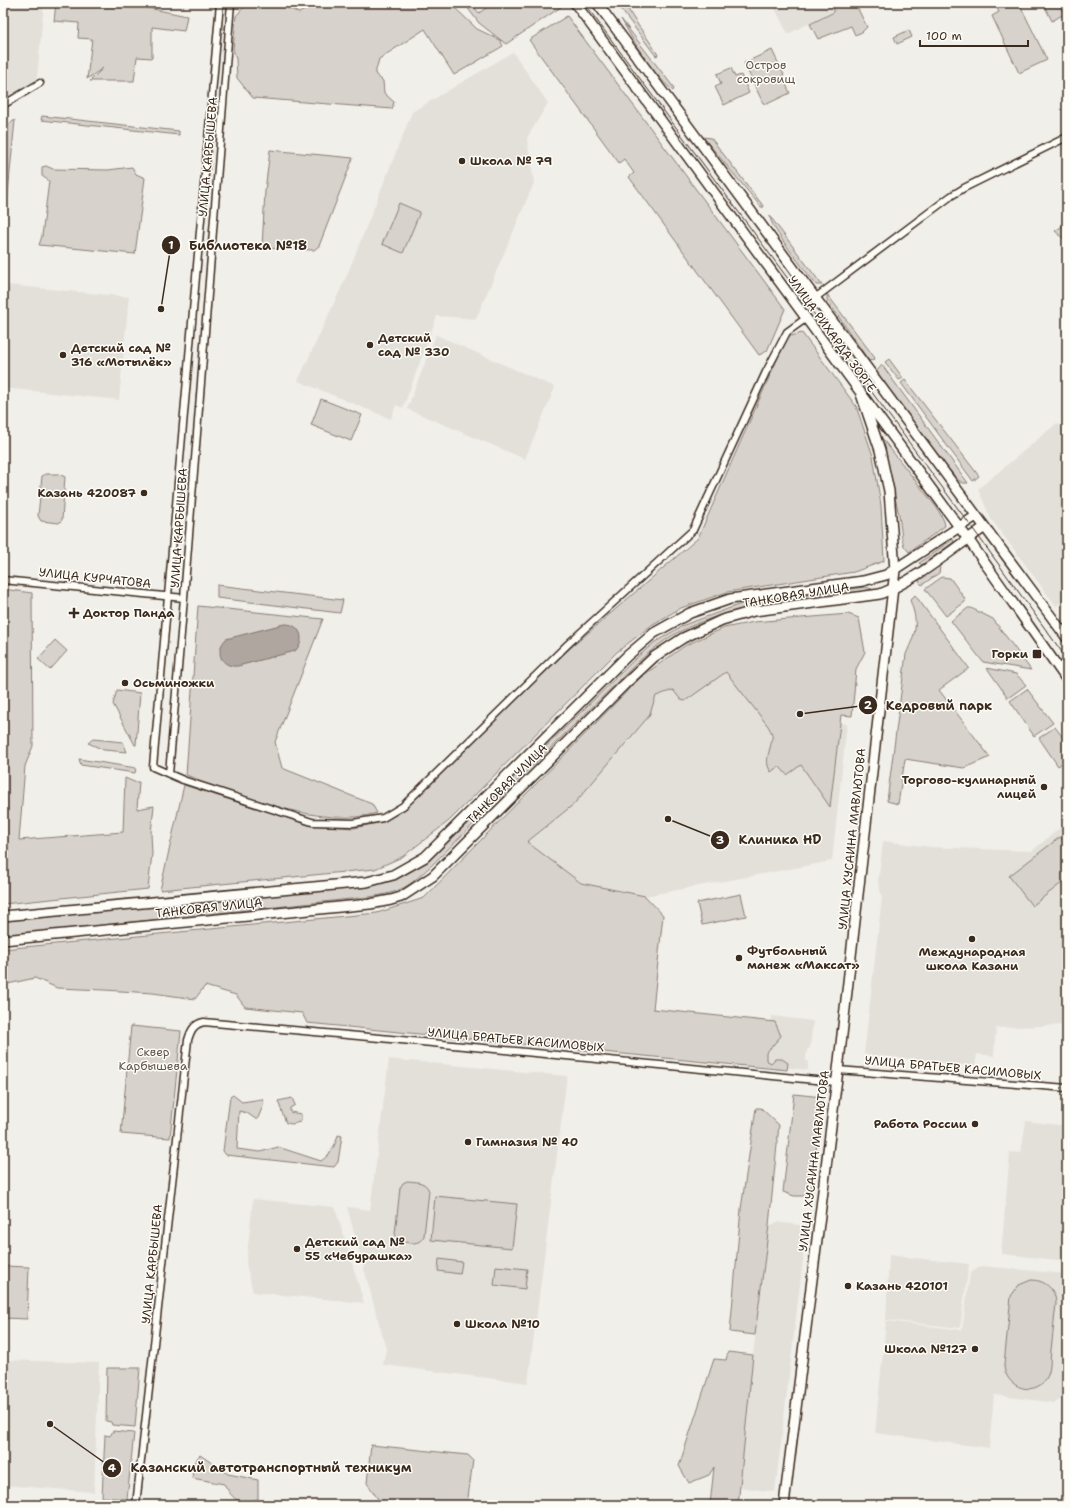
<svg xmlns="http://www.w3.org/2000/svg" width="1070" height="1508" viewBox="0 0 1070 1508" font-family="'Shantell Sans',sans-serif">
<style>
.built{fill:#e3e0da}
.green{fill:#d7d2cc;stroke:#897e75}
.water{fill:#aea69f;stroke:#80746b}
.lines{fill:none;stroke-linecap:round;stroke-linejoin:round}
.street-casing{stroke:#3b2a1e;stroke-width:9}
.secondary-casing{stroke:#3b2a1e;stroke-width:12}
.street{stroke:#fdfcf7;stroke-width:6}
.secondary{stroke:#fdfcf7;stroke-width:9}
.tram{stroke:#3b2a1e;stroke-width:1}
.poi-dot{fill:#3b2a1e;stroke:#fdfcf7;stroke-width:1.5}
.labels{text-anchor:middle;stroke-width:3;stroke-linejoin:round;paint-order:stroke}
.park-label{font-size:12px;fill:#62544a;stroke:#fdfcf7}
.street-label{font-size:12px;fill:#3b2a1e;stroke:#fdfcf7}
.poi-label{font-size:12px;font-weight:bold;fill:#3b2a1e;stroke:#fdfcf7;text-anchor:start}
.leader{fill:none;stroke:#3b2a1e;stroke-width:1.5}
.callout-dot{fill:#3b2a1e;stroke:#fdfcf7;stroke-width:1.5}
.mark-label{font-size:12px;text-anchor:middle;font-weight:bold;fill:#fff}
.callout-label{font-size:13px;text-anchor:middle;font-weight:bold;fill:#3b2a1e;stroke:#fdfcf7;stroke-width:3;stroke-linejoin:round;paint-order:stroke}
</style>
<rect width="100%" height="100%" fill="#f1efea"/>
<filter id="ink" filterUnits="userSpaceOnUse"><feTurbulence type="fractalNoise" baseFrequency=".025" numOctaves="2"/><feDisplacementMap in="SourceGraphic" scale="8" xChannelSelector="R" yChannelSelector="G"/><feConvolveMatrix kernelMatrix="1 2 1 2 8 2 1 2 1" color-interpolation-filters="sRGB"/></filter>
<g filter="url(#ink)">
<path class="built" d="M3,3H44L37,78L31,86L3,102Z
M772,3H832L834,11L788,34Z
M513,52L548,103L527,138L534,183L476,319L437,316L403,408L396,405L391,419L298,381L347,275L412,112Z
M8,285L129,297L119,400L3,388V336Z
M436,335L555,387L525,459L407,409Z
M1057,423L1067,432V598L1056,606L991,519L978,489Z
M727,672L762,713L847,724L832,861L645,896L581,883L527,842L574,804L649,716L656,696Z
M1067,822V1025L996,1028L994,1056L977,1054L975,1066L864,1054L882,897L878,883L883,841L930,847L1032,851Z
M772,1016L813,1021L810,1048L807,1050L806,1060L808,1062V1070L763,1065Z
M389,1059L567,1076L528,1383L383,1365L386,1349L347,1207L370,1210Z
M1026,1121L1067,1126V1261L1001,1254L1010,1152L1021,1153Z
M253,1199L335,1207L364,1303L253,1292L246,1264Z
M776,1222L807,1226L775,1492L739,1487L753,1355L769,1225L772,1226Z
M889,1255L969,1264L960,1328L886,1320Z
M982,1266L1067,1274V1367L1063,1398L1055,1403L994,1395L989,1448L875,1433L886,1321L962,1330L970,1273Z
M3,1360L99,1363L94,1492L3,1485Z"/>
<path class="green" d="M56,3H124L187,16L184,31L152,27V58L137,57L134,81H90L103,68L87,79L92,39L78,38L79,23L54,21Z
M278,3L299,13L318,3H452L453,6L477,29L500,40L503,46L454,75L425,29L379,59L375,74L383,81L384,93L394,102L392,109L253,98L237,78L236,59L233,49L236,16L244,7Z
M464,3H471L479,13L493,3H557L561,7L506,44L479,23Z
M616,3H625C633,21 648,37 658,55L656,56Z
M833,3H855L867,27L862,32L855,35L851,26L818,39L810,24L834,12Z
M994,3H1019L1047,60L1019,73L992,16L999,12Z
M1043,3H1058L1064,14L1052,21Z
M567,16L785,309L767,351L759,355L629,177L634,173L624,159L619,163L529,40Z
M621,19L674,88L673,91C650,71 636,45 621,19Z
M909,30L912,37L897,44L894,37Z
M772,50L784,75L782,76L790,93L767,104L763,103L744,63Z
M731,68L735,77L741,75L749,93L724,105L715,87L721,84L717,74Z
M42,116L179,131V135L41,120Z
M15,120L3,245V128Z
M703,137L711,138L764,207H761Z
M270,150L353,158L319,246L314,250L262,248L265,191Z
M46,166L53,169L108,170L132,167L136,174L145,178L135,254L39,245L42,236L49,181L42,176V167Z
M399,203L420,212L403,253L382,244Z
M770,216L772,219L822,285H816C808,273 769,227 770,216Z
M1064,225L1067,228V242L1055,231Z
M827,294L875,358L873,360L869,361L827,300Z
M802,333L856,406L873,456L881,505L884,561L854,572L727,592L681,608L653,624L617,652L449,821L402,857L375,869L160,890L184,785L310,825L354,828L382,822L405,808L567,651L698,538L787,337Z
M889,359L903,378L899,380L885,362Z
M882,365L968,483H963L958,480L934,451L876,372Z
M905,380L979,476L973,481L901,383Z
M321,399L362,415L351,441L311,425Z
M881,437L937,508L944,521L945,526L909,552L904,546L902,539L899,515Z
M46,474H59L65,477L62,520L59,523L41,521L38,516L42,476Z
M953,539L954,542L922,565L920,564L919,563Z
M937,564L940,568L939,573L922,585L919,582L921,577Z
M942,577L950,578L965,599V602L946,616L925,589Z
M217,585L343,600L340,613L217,598Z
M865,587L872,589L866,592C805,600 741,602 685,629C667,637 652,650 638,662L431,866C406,888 403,892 369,897L3,936V921L367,885L396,880L428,862L635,659L655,642L684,625L741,604Z
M3,589L32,593L33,746L25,766L19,840L123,832L125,778L134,782H139L137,809L154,806L151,833L152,854L148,889L3,904Z
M915,595L969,668L939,690L990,757L964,768L905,759L898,804L887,801L906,654C916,632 919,624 910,600Z
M198,606L323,619L275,742L282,768L372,804L377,813C323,829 249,797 197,781V779L186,775Z
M968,608H971L993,619L1031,670L983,662L951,621Z
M848,614L859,618L865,652L856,669L852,716L841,715L830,807L801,765L787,775L779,766L771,772C763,761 771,750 772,738C773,734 770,730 768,726L726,672L685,701L681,700L673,690L656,696L649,716L574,804L527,842L581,883L645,896L663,915L653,1009L775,1022L781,1036L766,1053V1060L771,1063L775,1059H782L788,1063L787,1070L307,1023L302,1013L245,1007L236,995L205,986L195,999L153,993L104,990L57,988L35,978L3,985V949L377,913L424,898L641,677L686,645L724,628L754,622Z
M55,640L67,651L50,670L38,659Z
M987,668L1016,674L1026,685L1008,698Z
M1027,689L1053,723L1034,736L1010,701Z
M117,690L140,693L136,745H135L113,704Z
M1055,727L1067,743V760L1058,766L1039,738Z
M93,739L123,742L127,752L104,750L88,743Z
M79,759L136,768L135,773L81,765Z
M1060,837L1067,846V879L1032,906L1009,876Z
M741,894L746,916L702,925L697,903Z
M131,1026L181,1031L170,1138L121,1134Z
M794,1094L822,1097L811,1196H794L783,1192Z
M233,1095L242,1102L262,1099L264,1104L257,1120L247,1113L239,1111L237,1149L260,1152L278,1147L321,1161C331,1154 335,1146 338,1135L342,1136L338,1162L334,1167L226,1155L223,1151L230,1097Z
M292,1098L295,1105L290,1108V1112L301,1114L300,1122L292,1124L286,1123L278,1101Z
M756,1108H761L779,1125L769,1225L755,1335L730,1332L741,1209Z
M407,1181C416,1182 426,1181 429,1191L424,1236C419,1246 409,1243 399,1241L395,1234L400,1188L403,1183Z
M435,1196L517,1204L512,1248L431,1240Z
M439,1259L462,1262L460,1274L438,1271Z
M3,1266L29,1267L27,1319L3,1318Z
M496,1266L527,1269L525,1289L494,1285Z
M1031,1280C1046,1280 1056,1290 1056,1304C1054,1320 1053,1335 1051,1350C1050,1358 1051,1367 1048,1375C1038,1399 1004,1389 1004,1364L1011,1296L1019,1285Z
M728,1352L753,1355L738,1505H710L714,1467L709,1475L689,1483L679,1466L714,1359L726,1360Z
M107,1368H140L135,1427L112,1425L111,1422L106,1421Z
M113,1431L134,1433L127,1499L102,1497L105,1435L110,1436Z
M371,1445L468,1455L473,1460L467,1505H382L367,1483Z
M200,1455L228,1474L258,1480V1499C238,1504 235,1502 224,1484L192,1478L194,1462Z"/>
<path class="water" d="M284,624C300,623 307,640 295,651L238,666C221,668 214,651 226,639Z"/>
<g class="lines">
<defs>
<path id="street" d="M220,3L153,767L183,780L312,822L353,823L383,818L403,806L568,644L693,530L766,372L787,332L805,319
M3,105L40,83
M815,298L951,196L964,188L1067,137
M3,580L184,598
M169,774L184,598L231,3
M838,1070L1067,1088
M136,1505L188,1040C191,1030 194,1024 204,1022L380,1038L836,1082"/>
<path id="secondary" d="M575,3L968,539L1067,680
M597,3L1067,638
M3,916L367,882L393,875L425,857L627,656L654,633L690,613L730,599L863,581L886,575L976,516
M3,940L370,904L391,900L401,897L433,876L625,684L654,657L683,638L722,620L754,611L880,594C917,580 952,549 985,527
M784,1505L838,1070L895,570L889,491L880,450L861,394"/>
</defs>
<use href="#street" class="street-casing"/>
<use href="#secondary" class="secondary-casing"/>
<use href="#street" class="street"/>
<use href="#secondary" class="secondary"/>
<path class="tram" d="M584,3L976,533L1067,659"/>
</g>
</g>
<g class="poi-dot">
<circle cx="462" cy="161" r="4"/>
<circle cx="370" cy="345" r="4"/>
<circle cx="63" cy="355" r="4"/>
<circle cx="144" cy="493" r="4"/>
<path d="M72 607h4v4h4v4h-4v4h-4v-4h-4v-4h4z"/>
<rect x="1032" y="649" width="10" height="10" rx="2"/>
<circle cx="125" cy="683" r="4"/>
<circle cx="1044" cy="787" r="4"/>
<circle cx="972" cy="939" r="4"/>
<circle cx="739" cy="958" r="4"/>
<circle cx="975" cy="1124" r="4"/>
<circle cx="468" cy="1142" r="4"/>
<circle cx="297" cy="1249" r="4"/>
<circle cx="848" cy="1286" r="4"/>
<circle cx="457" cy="1324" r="4"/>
<circle cx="975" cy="1349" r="4"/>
</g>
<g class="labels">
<g class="park-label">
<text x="766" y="69">Остров<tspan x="766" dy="14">сокровищ</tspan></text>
<text x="153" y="1056">Сквер<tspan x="153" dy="14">Карбышева</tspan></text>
</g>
<g class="street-label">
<text transform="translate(208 157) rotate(-85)" y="4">УЛИЦА КАРБЫШЕВА</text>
<text transform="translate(832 334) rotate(54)" y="4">УЛИЦА РИХАРДА ЗОРГЕ</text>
<text transform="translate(179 528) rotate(-86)" y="4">УЛИЦА КАРБЫШЕВА</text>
<text transform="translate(95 578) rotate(6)" y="4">УЛИЦА КУРЧАТОВА</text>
<text transform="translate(796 595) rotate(-9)" y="4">ТАНКОВАЯ УЛИЦА</text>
<text transform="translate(507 784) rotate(-45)" y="4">ТАНКОВАЯ УЛИЦА</text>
<text transform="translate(852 839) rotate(-84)" y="4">УЛИЦА ХУСАИНА МАВЛЮТОВА</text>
<text transform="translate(209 908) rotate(-6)" y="4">ТАНКОВАЯ УЛИЦА</text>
<text transform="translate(516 1040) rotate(5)" y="4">УЛИЦА БРАТЬЕВ КАСИМОВЫХ</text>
<text transform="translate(953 1068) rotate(5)" y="4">УЛИЦА БРАТЬЕВ КАСИМОВЫХ</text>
<text transform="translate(814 1161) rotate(-83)" y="4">УЛИЦА ХУСАИНА МАВЛЮТОВА</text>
<text transform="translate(152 1264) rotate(-84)" y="4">УЛИЦА КАРБЫШЕВА</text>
</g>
<g class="poi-label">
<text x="470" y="165">Школа № 79</text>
<text x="378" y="342">Детский<tspan x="378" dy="14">сад № 330</tspan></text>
<text x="71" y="352">Детский сад №<tspan x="71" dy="14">316 «Мотылёк»</tspan></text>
<text x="136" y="497" text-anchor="end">Казань 420087</text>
<text x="83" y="617">Доктор Панда</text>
<text x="1028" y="658" text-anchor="end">Горки</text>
<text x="133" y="687">Осьминожки</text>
<text x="1036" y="784" text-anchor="end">Торгово-кулинарный<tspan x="1036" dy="14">лицей</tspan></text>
<text x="747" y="955">Футбольный<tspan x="747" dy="14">манеж «Максат»</tspan></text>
<text x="972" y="956" text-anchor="middle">Международная<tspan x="972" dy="14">школа Казани</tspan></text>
<text x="967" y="1128" text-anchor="end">Работа России</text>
<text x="476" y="1146">Гимназия № 40</text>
<text x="305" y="1246">Детский сад №<tspan x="305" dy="14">55 «Чебурашка»</tspan></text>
<text x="856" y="1290">Казань 420101</text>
<text x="465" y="1328">Школа №10</text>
<text x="967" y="1353" text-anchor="end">Школа №127</text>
</g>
</g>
<path class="leader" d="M161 309L171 245M800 714L868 705M668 819L720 840M50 1424L112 1468"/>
<g class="callout-dot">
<circle cx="161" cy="309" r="4"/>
<circle cx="800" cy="714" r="4"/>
<circle cx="668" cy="819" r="4"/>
<circle cx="50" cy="1424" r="4"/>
<circle cx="171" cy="245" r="10"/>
<circle cx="868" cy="705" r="10"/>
<circle cx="720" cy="840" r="10"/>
<circle cx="112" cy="1468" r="10"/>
</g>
<g class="mark-label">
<text x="171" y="249">1</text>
<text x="868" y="709">2</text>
<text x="720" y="844">3</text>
<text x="112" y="1472">4</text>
</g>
<g class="callout-label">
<text x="248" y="250">Библиотека №18</text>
<text x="939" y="710">Кедровый парк</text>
<text x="780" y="844">Клиника HD</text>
<text x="271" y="1472">Казанский автотранспортный техникум</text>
</g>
<rect width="1070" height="1508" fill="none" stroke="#fdfcf7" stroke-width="16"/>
<rect x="8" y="8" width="1054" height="1492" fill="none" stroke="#3b2a1e" stroke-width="1.5" filter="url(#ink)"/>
<path d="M920 40v6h108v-6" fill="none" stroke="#3b2a1e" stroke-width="2"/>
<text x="926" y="40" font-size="12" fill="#3b2a1e" stroke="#fdfcf7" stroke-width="3" paint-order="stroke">100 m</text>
</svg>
